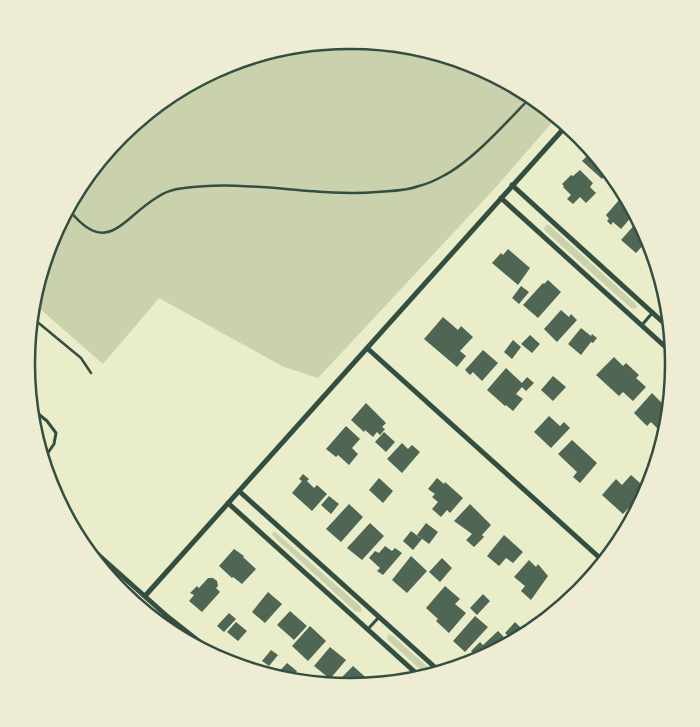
<svg xmlns="http://www.w3.org/2000/svg" width="700" height="727" viewBox="0 0 700 727" font-family="Helvetica,sans-serif">
<style>
.green{fill:#cad2ad}
.building{fill:#4f6655}
.lines{fill:none;stroke-linecap:round;stroke-linejoin:round}
.path{stroke:#344e41;stroke-width:2.5}
.service{stroke:#344e41;stroke-width:3}
.minor{stroke:#344e41;stroke-width:5}
.rim{fill:none;stroke:#344e41;stroke-width:2.5}
</style>
<rect width="100%" height="100%" fill="#e9edc9"/>
<path class="green" d="M350,40L474,65L555,119L497,186L318,378L284,367L159,298L103,364L38,307L51,239L121,134L226,64Z
M546,225H549L635,303L637,307L634,309L631,308L545,231L544,228Z
M274,531L360,606L362,610L361,612L355,611L274,537L272,534Z
M388,634L393,636L432,671L424,673L387,639Z"/>
<path class="building" d="M591,152L606,175L602,179L582,161Z
M580,170L593,183L590,187L596,193L586,203L580,197L573,204L567,199L571,195L563,187L564,186L562,184L571,175L573,176Z
M620,199L633,215L621,229L613,222L611,225L607,221L609,219L606,215Z
M637,222L649,239L636,253L621,240Z
M508,249L530,268L518,285L492,263L501,253L503,255Z
M548,280L561,292L538,318L523,305L543,283L544,284Z
M521,286L529,292L519,304L512,298Z
M561,310L569,317L571,314L577,320L557,342L544,329Z
M443,317L458,330L461,326L473,337L460,351L466,356L457,367L424,339Z
M581,328L591,336L592,334L597,338L593,343L591,342L581,355L568,344Z
M530,335L540,344L532,353L521,344Z
M513,340L521,347L512,359L504,352Z
M483,350L498,363L482,381L473,372L470,375L465,370Z
M614,357L623,366L626,363L639,375L636,378L646,387L633,401L623,392L619,396L596,375Z
M506,368L522,383L527,377L534,383L526,391L522,387L516,394L523,399L513,411L506,405L505,406L487,390Z
M553,376L566,387L553,401L541,390Z
M652,393L665,406L660,431L651,422L647,426L634,413Z
M366,403L386,423L382,427L385,429L380,435L377,432L373,437L365,430L364,432L351,420Z
M549,416L560,426L564,422L570,428L551,448L534,432Z
M346,426L360,439L352,448L358,454L349,465L338,455L336,457L326,449Z
M384,432L395,442L386,452L375,442Z
M572,440L597,463L580,483L573,477L577,472L558,454Z
M402,443L408,449L412,445L420,452L402,473L387,459Z
M303,474L309,479L307,481L314,488L317,485L327,494L312,511L292,493L302,481L299,479Z
M631,475L648,490L638,502L636,500L623,514L602,495L616,479L622,485Z
M379,478L393,491L383,503L369,490Z
M437,478L444,484L445,482L463,498L450,513L447,510L441,517L432,509L438,502L432,497L435,494L428,489Z
M329,496L339,504L331,514L321,505Z
M349,504L363,517L341,542L326,529Z
M470,504L491,525L482,535L484,537L474,547L466,540L472,534L454,521Z
M370,523L384,536L362,560L347,548Z
M426,523L438,532L429,544L417,535Z
M411,531L422,539L413,550L403,541Z
M504,535L523,552L513,563L506,558L499,566L487,556Z
M385,546L392,551L395,548L402,553L383,575L377,571L380,568L369,558L375,551L379,553Z
M234,549L244,556L243,557L256,569L242,584L233,577L232,578L219,566Z
M411,556L427,571L407,593L392,580Z
M442,558L452,568L440,582L429,572Z
M529,560L536,567L538,564L548,576L531,600L521,591L525,586L514,577Z
M208,578H213L217,581L218,586L216,588L220,592L202,612L189,601L194,595L190,593L197,586L199,588Z
M445,586L460,599L455,604L466,613L449,633L436,621L438,619L426,608Z
M268,592L282,604L265,623L252,612Z
M483,594L490,601L477,615L470,608Z
M290,611L307,626L294,640L277,625Z
M229,613L236,619L224,632L217,626Z
M475,616L488,627L465,652L453,641Z
M236,622L247,631L238,641L227,632Z
M515,622L523,630L511,638L505,633Z
M310,626L326,641L308,661L292,646Z
M498,631L504,637L500,641L503,643L480,659L471,651L480,642L483,645Z
M330,647L346,660L330,679L314,666Z
M271,650L278,655L269,666L262,661Z
M287,663L297,671L293,676L278,673Z
M353,666L372,683L350,687L345,683L347,681L342,677Z"/>
<g class="lines">
<path class="path" d="M70,211C107,257 122,219 156,198C164,192 175,189 184,188C248,179 313,197 377,192C391,191 406,191 419,186C427,184 436,180 443,176C471,162 506,123 528,100
M35,320L81,358L91,373"/>
<path class="service" d="M642,325L653,312
M36,412L47,421L56,433L54,444L45,457
M368,629L379,617"/>
<path class="minor" d="M512,185L666,325
M501,198L671,352
M367,348L601,559
M239,491L438,670
M228,503L417,674
M94,551L168,617L225,662
M145,596L566,126"/>
</g>
<path d="M0 0H700V727H0ZM349 49H351A314 314 0 0 1 665 363V364A314 314 0 0 1 351 678H349A314 314 0 0 1 35 364V363A314 314 0 0 1 349 49Z" fill="#eeecd3" fill-rule="evenodd"/>
<path class="rim" d="M349 49H351A314 314 0 0 1 665 363V364A314 314 0 0 1 351 678H349A314 314 0 0 1 35 364V363A314 314 0 0 1 349 49Z"/>
</svg>
